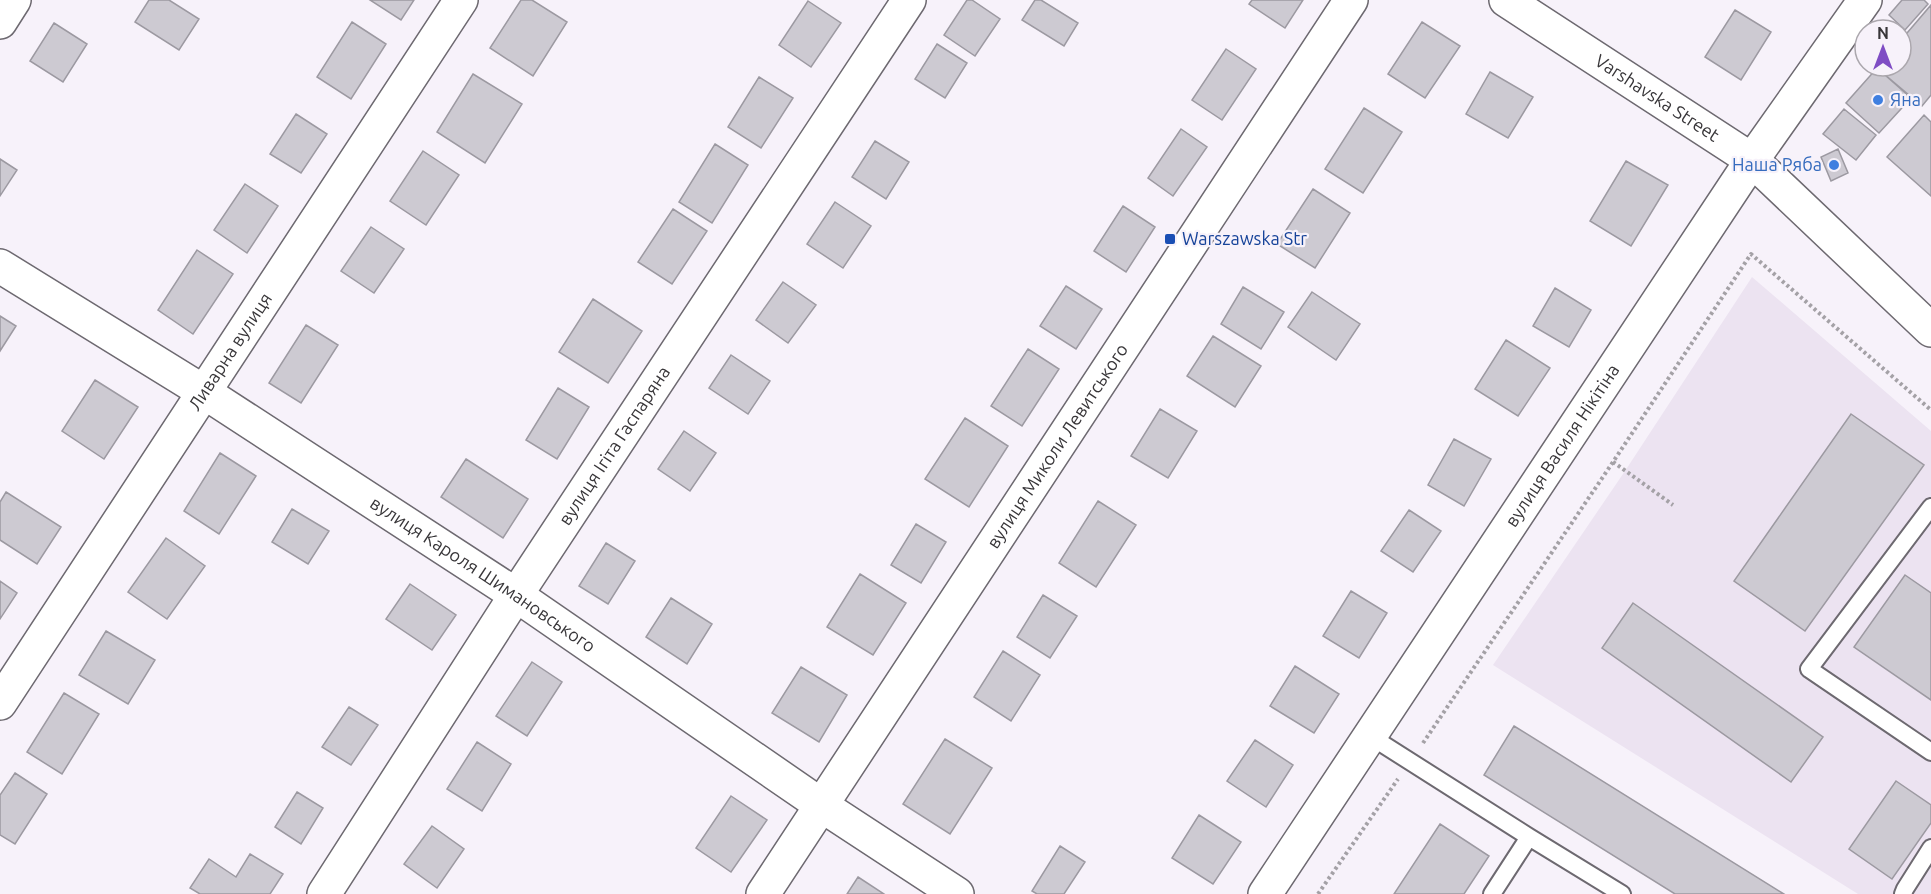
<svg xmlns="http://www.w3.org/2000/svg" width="1931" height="894" viewBox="0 0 1931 894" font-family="Ubuntu,sans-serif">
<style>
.built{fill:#ece3f1}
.building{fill:#cdcad2;stroke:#9c99a1;stroke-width:1.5}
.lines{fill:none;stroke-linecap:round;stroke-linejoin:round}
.lane-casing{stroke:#6d6970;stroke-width:20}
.street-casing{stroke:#6d6970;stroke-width:36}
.secondary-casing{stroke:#6d6970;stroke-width:36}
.path{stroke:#a4a1a6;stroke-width:4;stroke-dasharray:3 3;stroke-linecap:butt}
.lane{stroke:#fff;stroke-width:16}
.street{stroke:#fff;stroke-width:33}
.secondary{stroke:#fff;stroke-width:33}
.shop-dot{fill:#3f7fe0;stroke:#f7f2fa;stroke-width:2}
.transit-dot{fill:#1a4fb4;stroke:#f7f2fa;stroke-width:2}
.labels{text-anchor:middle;stroke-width:4.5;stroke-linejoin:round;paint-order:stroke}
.street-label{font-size:18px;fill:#383639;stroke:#f7f2fa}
.shop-label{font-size:18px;fill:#366cbe;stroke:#f7f2fa;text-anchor:start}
.transit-label{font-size:18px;fill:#164399;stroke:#f7f2fa;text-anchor:start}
</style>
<rect width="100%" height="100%" fill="#f7f2fa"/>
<path class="built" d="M1752,277L1931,431V894H1858L1493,665L1625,471Z"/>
<path class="building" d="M149,0H169L199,19L179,50L135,22Z
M370,0H414L401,20Z
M521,0H532L567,22L533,76L490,48Z
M967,0H972L1000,19L975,56L944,35Z
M1035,0H1041L1078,23L1064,46L1022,20Z
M1252,0H1303L1285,28L1249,4Z
M1902,0H1924L1928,4L1905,30L1889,15Z
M808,1L841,23L811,67L779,45Z
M1931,5V95L1922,106L1877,68L1879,66H1901V40Z
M1735,10L1771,32L1741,80L1705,57Z
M352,22L386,44L351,99L317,77Z
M1422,22L1460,46L1425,98L1388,74Z
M54,23L87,44L63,82L30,61Z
M937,44L967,63L945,98L915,79Z
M1226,49L1256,69L1222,120L1192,100Z
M1877,68L1911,98L1879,133L1846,103Z
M1490,72L1533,97L1508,138L1466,114Z
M473,74L522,104L485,163L437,132Z
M759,77L793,98L761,148L728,127Z
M1364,108L1402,132L1363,193L1325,169Z
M1844,109L1876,135L1856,160L1823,134Z
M296,114L327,134L301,173L270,154Z
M1924,115L1931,122V196L1887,157Z
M1181,129L1207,147L1173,196L1148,178Z
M875,141L909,162L886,199L852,177Z
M715,144L748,165L712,223L679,202Z
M1838,149L1848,173L1831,181L1821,157Z
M423,151L459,175L426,225L390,201Z
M0,159L17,170L0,196Z
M1626,161L1668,185L1631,246L1590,221Z
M245,184L278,206L247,253L214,230Z
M1313,189L1350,213L1315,268L1277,244Z
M835,202L871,226L843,268L807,244Z
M1123,206L1155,227L1126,272L1094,251Z
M673,209L707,231L672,284L638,262Z
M371,227L404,249L374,293L341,271Z
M197,250L233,274L193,334L158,310Z
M783,282L816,305L788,343L756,320Z
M1066,286L1102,309L1076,349L1040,326Z
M1243,287L1284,312L1261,349L1221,324Z
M1555,288L1591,310L1569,347L1533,326Z
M1312,292L1360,324L1336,360L1288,327Z
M593,299L642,331L608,383L559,352Z
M0,316L16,326L0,351Z
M306,325L338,345L301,403L269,383Z
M1213,336L1261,366L1235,407L1187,376Z
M1506,340L1550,368L1518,416L1475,389Z
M1028,349L1059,369L1022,426L991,406Z
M731,355L770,381L748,414L709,388Z
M95,380L138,407L104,459L62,431Z
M558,388L589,407L557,459L526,440Z
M1160,409L1197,431L1168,478L1131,456Z
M1851,414L1924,465L1805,631L1734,581Z
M965,418L1008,446L969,507L925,479Z
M684,431L716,453L690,491L658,469Z
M1454,439L1491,459L1464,506L1428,485Z
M220,453L256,476L219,534L184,511Z
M466,459L528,499L503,538L441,497Z
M6,492L61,527L37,564L0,540V502Z
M1098,501L1136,525L1096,587L1059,563Z
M292,509L329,531L308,564L272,542Z
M1409,510L1441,531L1413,572L1381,551Z
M916,524L946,542L921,583L891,565Z
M166,538L205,566L167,619L128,592Z
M606,543L635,561L608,604L579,586Z
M860,574L906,603L873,655L827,627Z
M1905,575L1931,593V700L1854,647Z
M0,581L17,593L0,619Z
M410,584L456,615L432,650L386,619Z
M1351,591L1387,613L1359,658L1323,636Z
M1043,595L1077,616L1050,658L1017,637Z
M671,598L712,624L687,664L646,637Z
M1633,603L1823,737L1791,782L1602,648Z
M106,631L155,660L128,704L79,675Z
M1003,651L1040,675L1011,721L974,697Z
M532,662L562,682L527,736L496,716Z
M1295,666L1339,694L1314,733L1270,706Z
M801,667L847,695L819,742L772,713Z
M64,693L99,714L62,774L27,752Z
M349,707L378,725L351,765L322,747Z
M1514,726L1784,894H1675L1484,775Z
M945,739L992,768L950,834L903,804Z
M1255,740L1293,765L1266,807L1227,781Z
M477,742L511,764L482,811L447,789Z
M15,773L47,794L15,844L0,835V795Z
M1896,781L1931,805V823L1892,879L1849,849Z
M297,792L323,808L301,844L275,827Z
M731,796L767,820L731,872L696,848Z
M1199,815L1241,842L1213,884L1172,858Z
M1440,824L1489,856L1464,894H1394Z
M432,826L464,849L437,888L404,864Z
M1060,846L1085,862L1064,894H1037L1032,891Z
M250,854L283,874L270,894H200L190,888L209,859L236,877Z
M858,877L884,894H847Z"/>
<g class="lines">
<defs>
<path id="lane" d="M1931,507L1809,669L1931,752
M1370,736L1529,837L1622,894
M1492,894L1529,837
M1903,894L1905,889L1931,848"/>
<g id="street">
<path d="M0,22L14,0"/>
<path id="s1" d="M0,266L204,392L516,595L821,805L957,894"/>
<path id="s2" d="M0,703L461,0"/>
<path id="s3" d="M324,894L516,595L909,0"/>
<path id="s4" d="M1265,894L1752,160L1931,330"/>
</g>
<g id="secondary">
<path id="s5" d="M1506,0L1752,160L1865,0"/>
<path id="s6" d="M763,894L1351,0"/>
</g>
</defs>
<use href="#lane" class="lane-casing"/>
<use href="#street" class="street-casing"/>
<use href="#secondary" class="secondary-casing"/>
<path class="path" d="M1613,462L1673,505
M1423,743L1613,462L1751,254L1931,410
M1318,894L1398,779"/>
<use href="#lane" class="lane"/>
<use href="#street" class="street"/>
<use href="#secondary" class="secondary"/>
</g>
<g class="shop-dot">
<circle cx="1878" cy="100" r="6"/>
<circle cx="1834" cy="165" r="6"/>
</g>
<rect class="transit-dot" x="1164" y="233" width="12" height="12" rx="3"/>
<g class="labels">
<g class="street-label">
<text dy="6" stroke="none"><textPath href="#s5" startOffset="180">Varshavska Street</textPath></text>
<text dy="6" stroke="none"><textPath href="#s2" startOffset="420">Ливарна вулиця</textPath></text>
<text dy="6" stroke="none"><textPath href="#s4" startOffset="538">вулиця Василя Нікітіна</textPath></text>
<text dy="6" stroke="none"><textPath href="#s3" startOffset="534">вулиця Ігіта Гаспаряна</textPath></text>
<text dy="6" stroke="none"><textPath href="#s6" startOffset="536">вулиця Миколи Левитського</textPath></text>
<text dy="6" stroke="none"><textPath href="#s1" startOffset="573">вулиця Кароля Шимановського</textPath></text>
</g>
<g class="shop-label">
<text x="1890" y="106">Яна</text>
<text x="1822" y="171" text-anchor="end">Наша Ряба</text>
</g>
<g class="transit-label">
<text x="1182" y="245">Warszawska Str</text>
</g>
</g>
<g transform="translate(1883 48)"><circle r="28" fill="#f7f2fa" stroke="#aba7ad" stroke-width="1.5"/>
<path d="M0-4.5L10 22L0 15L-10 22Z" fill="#7f4dc4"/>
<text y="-9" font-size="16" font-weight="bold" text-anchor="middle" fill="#383639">N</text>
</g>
</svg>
